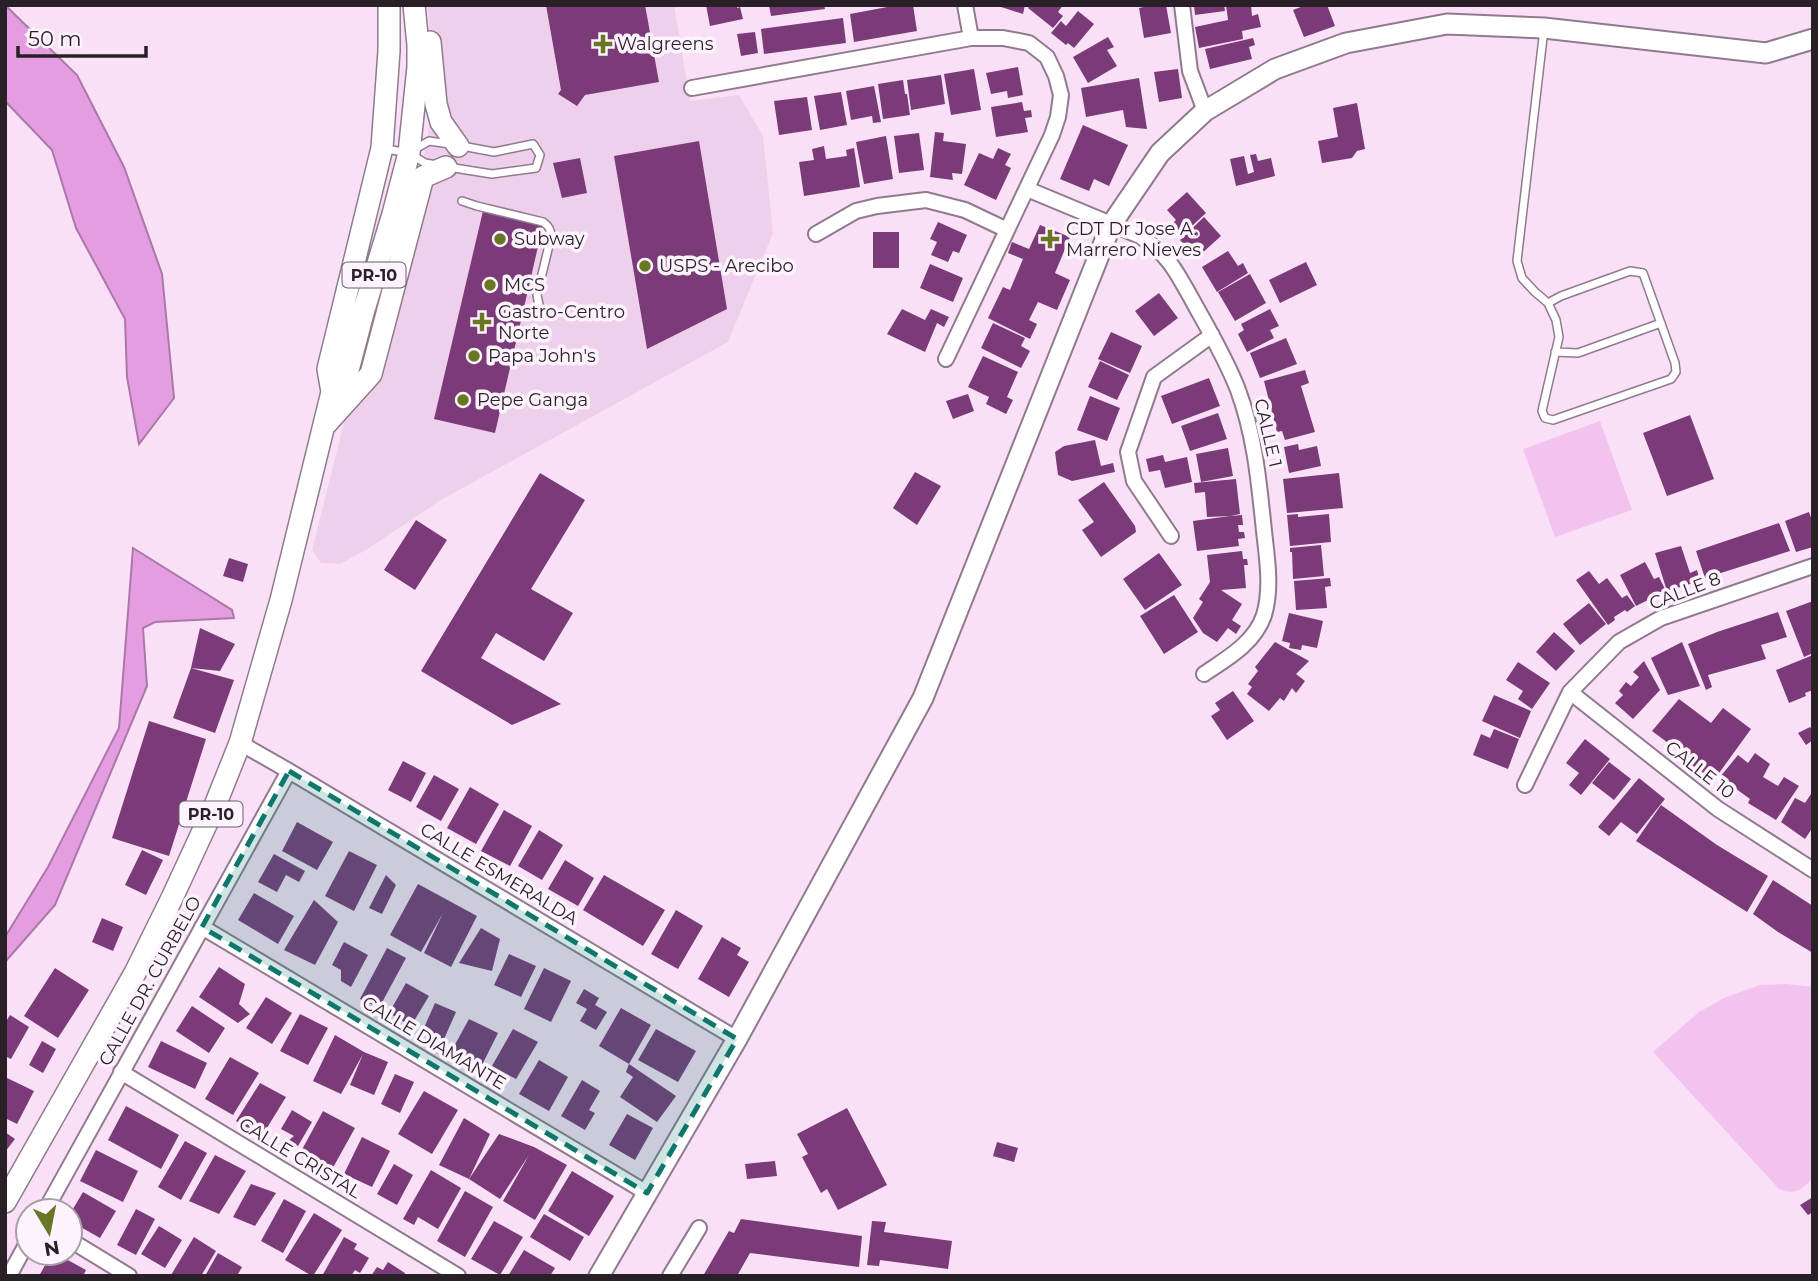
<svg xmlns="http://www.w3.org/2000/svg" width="1818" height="1281" viewBox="0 0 1818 1281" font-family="Montserrat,sans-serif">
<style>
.built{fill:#efd0ec}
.green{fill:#f3c3ef}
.water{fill:#e59de1;stroke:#ac77a9;stroke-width:2}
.building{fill:#7b3a78}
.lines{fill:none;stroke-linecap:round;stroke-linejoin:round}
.lane-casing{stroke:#907a8e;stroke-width:10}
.street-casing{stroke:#907a8e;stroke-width:18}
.secondary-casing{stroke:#907a8e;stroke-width:23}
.primary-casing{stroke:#907a8e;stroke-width:24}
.lane{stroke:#fff;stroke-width:7}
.street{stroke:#fff;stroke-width:14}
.secondary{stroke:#fff;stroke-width:19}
.primary{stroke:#fff;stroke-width:21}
.marked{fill:#0f766e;fill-opacity:0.2;stroke:#0f766e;stroke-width:5;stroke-dasharray:14 9;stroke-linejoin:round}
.poi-dot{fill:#697724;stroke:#fdf3fc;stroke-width:2.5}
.labels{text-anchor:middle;stroke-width:7;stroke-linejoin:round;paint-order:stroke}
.shield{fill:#fdf3fc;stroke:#685f67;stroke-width:2}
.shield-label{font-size:16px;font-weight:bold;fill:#281f27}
.poi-label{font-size:18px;fill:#281f27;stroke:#fdf3fc;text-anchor:start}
.street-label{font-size:18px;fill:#281f27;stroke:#fdf3fc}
</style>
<rect width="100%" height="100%" fill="#f9e0f7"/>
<path class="built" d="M427,5H674L690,101L739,95L763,136L773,233L728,342L441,500L366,550L340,564L321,563L312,550L348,407L357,393L418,190L429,127L433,58Z"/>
<path class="green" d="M1600,421L1632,510L1555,537L1523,449Z
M1787,984L1813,987V1178C1802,1189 1795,1196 1779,1189L1653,1052L1699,1012L1726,997L1760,985Z"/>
<path class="water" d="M5,5L77,75L124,167L162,274L174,398L139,444L127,377L125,319L76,228L52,150L5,101Z
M133,548L232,610L234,618L155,622L143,628L147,686L55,905L5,962V937L48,867L119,728Z"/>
<path class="building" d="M546,5H645L659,82L585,95L577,106L558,94L561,90Z
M706,5H737V8L740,7L743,19L710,26Z
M769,5H824L825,9L771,16Z
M898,5H913L917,31L854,42L850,14Z
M995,5H1025L1023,14Z
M1030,5H1063L1058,12L1063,16L1053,28L1028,8Z
M1153,5H1166L1171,33L1144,38L1139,8Z
M1194,5H1224L1225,11L1195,15Z
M1226,5H1251L1252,16L1258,14L1261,27L1242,31L1243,39L1199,48L1195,27L1228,20Z
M1306,5H1327L1335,26L1304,37L1293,10Z
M1078,11L1094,24L1074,48L1068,43L1066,45L1051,33L1061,21L1066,26Z
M843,18L846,43L764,54L761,29Z
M755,32L758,53L741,56L737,34Z
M1108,37L1114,47L1107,50L1117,66L1088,83L1073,57Z
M1253,38L1255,45L1249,47L1252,59L1210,69L1205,49Z
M1018,67L1023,95L1008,98L1007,91L991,94L986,73Z
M974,69L981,110L951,115L944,74Z
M1178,69L1182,98L1159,102L1154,72Z
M941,75L945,104L911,110L907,80Z
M1139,78L1147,129L1126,127L1123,110L1086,117L1081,88Z
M903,80L905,94H907L910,115L883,119L878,84Z
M874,86L881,122L873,123L872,116L851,120L846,91Z
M841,92L847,125L820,130L814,96Z
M807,97L812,130L779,135L774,101Z
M1022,102L1024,111L1031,110L1032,117L1025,118L1028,132L996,137L991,107Z
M1357,103L1365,149L1357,151L1352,158L1322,163L1318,141L1338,137L1333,108Z
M1083,125L1128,145L1109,186L1094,179L1089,191L1060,179Z
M935,132L944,133L943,141L966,144L962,174L952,173L953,180L930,177Z
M919,133L924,170L899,173L894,136Z
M886,136L893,179L864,184L856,142Z
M699,141L727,309L647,349L614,156Z
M824,146L826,159L847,156L846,150L854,148L860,187L804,196L799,162L814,160L812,149Z
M998,148L1011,154L1005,165L1011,168L996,200L964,185L979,153L993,159Z
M1256,154L1258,161L1271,158L1275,176L1236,186L1230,159L1244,156L1248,174L1254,172L1250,155Z
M580,158L587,193L562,198L553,163Z
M1187,192L1206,213L1179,238L1169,227L1176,220L1167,210Z
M483,211L543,225L495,433L434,419Z
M1204,217L1221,236L1200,255L1195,250L1192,253L1180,240Z
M938,222L967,235L959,253L953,251L948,262L931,255L937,242L930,239Z
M1040,225L1070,237L1055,273L1070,280L1057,310L1038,302L1029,320L1037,324L1030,339L988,318L1003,287L1010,290L1023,259L1008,253L1012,242L1029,249Z
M873,232H899V268H873Z
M1228,251L1238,266L1243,263L1248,273L1217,292L1202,267Z
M1306,262L1317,285L1280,303L1269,280Z
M930,264L963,278L953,302L920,288Z
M1250,274L1266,303L1235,321L1218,292Z
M1159,293L1178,318L1154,336L1135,311Z
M902,309L925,320L931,309L949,317L944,327L937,323L925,352L887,334Z
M1270,309L1279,326L1270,330L1274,338L1247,352L1238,334L1244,330L1241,324Z
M993,323L1025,338L1021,346L1030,351L1021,368L981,348Z
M1111,332L1142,346L1130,373L1098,359Z
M1286,338L1297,364L1260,378L1250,353Z
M983,356L1018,372L1007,397L1013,400L1006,414L986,404L989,397L968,387Z
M1100,361L1129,375L1117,400L1088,387Z
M1305,370L1309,383L1301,386L1315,432L1285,440L1282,431L1277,432L1264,381Z
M1209,378L1220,406L1172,424L1161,396Z
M968,394L974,411L953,419L946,401Z
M1090,396L1120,408L1107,441L1077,430Z
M1218,413L1227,439L1190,451L1181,426Z
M1690,415L1714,479L1667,496L1643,433Z
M1095,440L1101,466L1113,463L1115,472L1072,481L1058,475L1055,452L1064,446Z
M1298,444L1299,450L1317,446L1321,466L1289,473L1284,447Z
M1228,448L1233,476L1201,482L1196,454Z
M1163,455L1165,462L1187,457L1192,482L1165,488L1160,470L1149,472L1146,459Z
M915,472L941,486L917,525L893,508Z
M540,473L585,500L531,589L573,613L544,661L496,633L481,658L561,704L512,725L421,671Z
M1339,473L1343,508L1287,513L1283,479Z
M1236,479L1240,514L1230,516L1242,515L1243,525H1238L1239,532H1244L1245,538L1238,539L1239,546L1197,551L1193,521L1230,516L1207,517L1205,492L1195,493L1194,483Z
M1104,482L1135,526L1136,532L1101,557L1082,530L1094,522L1078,500Z
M1809,512L1813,523V547L1796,552L1785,521Z
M1298,514V517L1329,514L1331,542L1290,546L1287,515Z
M416,520L447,540L415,590L384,570Z
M1779,523L1790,551L1705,578L1696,551Z
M1321,545L1324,576L1293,579L1292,552H1290V548Z
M1681,546L1690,573L1697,570L1700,581L1667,591L1655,553Z
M1242,551L1243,559H1247L1248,565H1244L1246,588L1221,590L1242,604L1232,620L1241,626L1236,634L1228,628L1217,642L1203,633L1193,618L1203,602L1199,599L1210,582L1207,555Z
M1159,553L1182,585L1145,610L1123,579Z
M229,558L248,564L243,582L223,576Z
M1645,562L1654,579L1659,577L1666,591L1636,606L1620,575Z
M1589,571L1599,584L1607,578L1622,598L1627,595L1635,606L1627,612L1625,610L1614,617L1615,620L1608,625L1576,580Z
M1330,578L1331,586L1325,587L1327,608L1296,610L1294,581Z
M1174,595L1198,632L1164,654L1140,616Z
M1813,601V653L1804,657L1786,611Z
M1589,603L1606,624L1580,645L1563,624Z
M1778,612L1787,637L1761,645L1766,659L1708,675L1712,687L1706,690L1688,644L1717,632Z
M1289,613L1323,621L1317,648L1302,645L1301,650L1289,648L1290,643L1282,641Z
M200,628L235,644L220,671L191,668Z
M1554,632L1575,651L1556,671L1536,652Z
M1275,642L1309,661L1296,674L1305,681L1296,693L1292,688L1284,701L1280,698L1269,711L1247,694L1252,687L1248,684L1258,671L1255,667Z
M1682,642L1700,686L1668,695L1651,658Z
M1813,655V690L1805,693L1806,696L1789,703L1776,670Z
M1644,661L1660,690L1633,719L1615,703L1623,695L1619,691L1626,682L1631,686L1639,677L1633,672Z
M1518,662L1550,683L1532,709L1518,699L1523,691L1506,680Z
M191,668L234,680L215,733L173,718Z
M1233,691L1254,721L1227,740L1211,716L1220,710L1215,703Z
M1494,695L1531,711L1520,738L1482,721Z
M1679,699L1711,723L1723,708L1751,729L1714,780L1684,760L1687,757L1652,731Z
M149,721L206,739L169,856L112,838Z
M1810,727L1813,731V740L1806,745L1798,733Z
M1494,729L1519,739L1508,769L1473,755L1481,734L1490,738Z
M1585,739L1610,759L1581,795L1569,785L1579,773L1566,763Z
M1755,753L1770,764L1763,777L1778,786L1784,777L1799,786L1776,820L1748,803L1750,799L1720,777L1738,755L1748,763Z
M403,761L426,773L411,802L388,790Z
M1609,762L1631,779L1614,800L1592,783Z
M434,775L459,789L441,821L416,807Z
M1639,778L1665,799L1637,834L1621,822L1609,836L1598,827Z
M470,787L499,804L476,844L447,828Z
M1813,791V827L1805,839L1781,822L1795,798L1805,803Z
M1661,805L1717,845L1768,876L1747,912L1636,841Z
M504,810L532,826L510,866L481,851Z
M297,822L333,842L317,870L282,851Z
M539,830L563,845L542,880L518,866Z
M142,850L163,860L146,895L125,885Z
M349,851L377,865L354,911L325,896Z
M274,854L305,871L299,882L286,875L277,892L258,882Z
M565,860L594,878L578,906L548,889Z
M386,875L396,885L382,914L369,908Z
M604,875L665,910L643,946L583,910Z
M1773,880L1813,906V953L1778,932L1753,914Z
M418,884L477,916L451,967L424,953L443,913L421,952L390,935Z
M254,893L294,916L278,944L238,920Z
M314,900L338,922L315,965L284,950Z
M676,910L703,926L678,969L651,954Z
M102,918L123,927L113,951L92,942Z
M481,928L500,939L492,971L459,963Z
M722,937L741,948L737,955L749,962L729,997L698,979Z
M344,942L368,955L351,987L341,981V970L332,965Z
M387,948L406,958L379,1008L360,999Z
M509,954L536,966L521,997L494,985Z
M219,967L245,984L239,1004L250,1014L238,1023L199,997Z
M55,968L89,990L58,1038L24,1016Z
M544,968L571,981L551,1022L524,1009Z
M406,983L429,996L411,1026L389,1013Z
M584,989L599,998L595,1005L607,1012L596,1030L580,1021L587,1009L576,1003Z
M266,997L292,1013L272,1044L246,1028Z
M435,1003L456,1012L444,1039L423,1030Z
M192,1006L225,1028L209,1053L176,1031Z
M621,1008L651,1025L629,1064L676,1096L657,1122L620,1097L633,1077L626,1072L629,1064L599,1046Z
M300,1014L328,1028L308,1065L280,1051Z
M10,1015L29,1027L11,1059L5,1056V1023Z
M469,1019L498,1033L482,1065L452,1050Z
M513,1029L538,1042L516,1079L492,1066Z
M656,1029L696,1051L678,1082L638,1060Z
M335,1035L364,1052L388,1062L374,1095L350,1085L363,1054L341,1094L313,1081Z
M42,1041L56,1049L43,1073L29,1065Z
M161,1041L207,1063L195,1089L148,1067Z
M230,1057L259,1073L233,1115L205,1099Z
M539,1060L568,1077L549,1111L519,1094Z
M395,1074L414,1082L400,1113L381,1104Z
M5,1077L34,1091L17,1124L5,1118Z
M582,1080L600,1091L589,1110L595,1113L585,1130L561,1116Z
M260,1083L286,1097L262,1136L236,1121Z
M424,1091L458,1110L432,1154L398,1134Z
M126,1106L179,1135L161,1169L108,1140Z
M847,1108L887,1185L838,1210L827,1189L821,1193L802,1157L808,1154L797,1134Z
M292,1110L312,1122L298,1146L288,1141L294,1136L281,1129Z
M323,1111L355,1128L330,1173L299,1155Z
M627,1114L653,1128L635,1160L609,1145Z
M464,1118L490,1134L469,1179L439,1165Z
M5,1132L15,1139L5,1152Z
M499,1134L534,1147L567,1165L535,1220L503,1201L529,1155L500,1199L469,1179Z
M362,1137L390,1151L372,1187L344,1174Z
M185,1141L207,1153L181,1200L158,1187Z
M997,1142L1018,1148L1014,1162L993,1156Z
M96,1150L138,1171L123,1202L80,1181Z
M215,1155L246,1171L219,1214L189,1201Z
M775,1161L777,1176L747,1179L745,1164Z
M394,1164L413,1175L397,1205L377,1194Z
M431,1170L461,1188L438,1229L418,1217L414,1225L403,1219Z
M572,1171L614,1196L589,1236L548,1211Z
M251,1184L276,1193L255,1226L233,1217Z
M465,1191L493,1207L465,1257L437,1241Z
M83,1192L116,1211L100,1238L70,1221V1214Z
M1813,1197V1212L1808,1215L1800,1205Z
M284,1199L306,1211L283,1253L261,1241Z
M136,1209L155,1219L136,1255L117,1245Z
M314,1213L342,1230L313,1276H312L285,1260Z
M544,1214L584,1237L570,1261L530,1237Z
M741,1219L862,1236L859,1267L750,1253L737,1276H703L729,1231L734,1233Z
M494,1221L523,1237L500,1275L471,1259Z
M872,1221L886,1222L884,1232L952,1241L948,1269L880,1260L879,1266L867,1265Z
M159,1226L182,1240L165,1268L141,1254Z
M194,1237L216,1251L201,1276H172L171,1275Z
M344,1237L357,1244L354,1249L369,1258L360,1273L355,1270L351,1276H322Z
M524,1250L555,1268L550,1276H508Z
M52,1253H55L86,1270L83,1276H39Z
M218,1253L242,1267L237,1276H205Z
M388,1262L405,1273L404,1276H371L377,1267L383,1270Z"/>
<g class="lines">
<defs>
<path id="lane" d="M1544,29L1517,261L1522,278L1535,292L1548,303L1556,320L1559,337L1542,411L1545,418L1553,420L1671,379L1676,372L1675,363L1643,273L1630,271L1561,296L1548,303
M386,149L409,153L425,163L437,165
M412,151L429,141L450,144
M448,167L492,174L536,168L540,155L533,144L494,152L462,146
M462,201L477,206L543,222C549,226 551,230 551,237L537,295L539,305
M1555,352L1578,353L1661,323"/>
<path id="street" d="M965,5L971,38
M1182,5L1190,71L1205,111
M692,88L971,38H1003L1029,43L1047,57L1056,76L1061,95L1058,117L1052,135L946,359
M1027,189L1140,236C1170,255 1178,275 1195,305C1210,332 1227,361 1238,390C1255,436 1259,483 1264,531C1267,558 1272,589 1264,615C1255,643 1226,659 1204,674
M816,234L856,211L877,206L926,200L965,210L1007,230
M1171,536L1134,481L1128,452L1154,377L1212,335
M1570,692L1718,809L1813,870
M240,743L289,771L737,1039
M1525,785L1570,692L1619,642L1661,618L1813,566
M202,927L647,1193
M121,1072L458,1276
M45,1211L289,771
M70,1240L129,1276
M9,1276L28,1241
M670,1276L699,1228"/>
<path id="secondary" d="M599,1276L737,1039L923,698L1111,225L1160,153L1205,111L1275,69L1346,43L1447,24L1544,28L1766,53L1813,39"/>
<path id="primary" d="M430,42L436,104L441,122L458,146
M332,392L347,374L363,313L393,214L409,153L418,67V45L414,5
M326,424L371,374L423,177L446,167
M5,1202L135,973L172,898L216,803L240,743L281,600L332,392L328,369L382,148L389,51V5"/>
</defs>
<use href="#lane" class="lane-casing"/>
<use href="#street" class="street-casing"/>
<use href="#secondary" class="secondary-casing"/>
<use href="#primary" class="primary-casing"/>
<use href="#lane" class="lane"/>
<use href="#street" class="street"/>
<use href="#secondary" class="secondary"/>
<use href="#primary" class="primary"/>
</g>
<path class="marked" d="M289,771L737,1039L647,1193L202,927Z"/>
<g class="poi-dot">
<path d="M599.5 33.5h7v7h7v7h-7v7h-7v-7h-7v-7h7z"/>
<circle cx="500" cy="239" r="7"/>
<path d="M1046.5 228.5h7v7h7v7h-7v7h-7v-7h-7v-7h7z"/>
<circle cx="645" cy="266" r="7"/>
<circle cx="490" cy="285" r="7"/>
<path d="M478.5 311.5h7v7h7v7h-7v7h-7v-7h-7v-7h7z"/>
<circle cx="474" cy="356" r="7"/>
<circle cx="463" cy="400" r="7"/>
</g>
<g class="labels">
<g class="shield">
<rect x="342.5" y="262.5" width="63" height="25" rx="5"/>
<rect x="179.5" y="801.5" width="63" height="25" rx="5"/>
</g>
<g class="shield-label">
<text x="374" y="281">PR-10</text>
<text x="211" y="820">PR-10</text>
</g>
<g class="poi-label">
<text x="617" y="50">Walgreens</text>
<text x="1066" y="235">CDT Dr Jose A.<tspan x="1066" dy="21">Marrero Nieves</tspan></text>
<text x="514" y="245">Subway</text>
<text x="659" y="272">USPS - Arecibo</text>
<text x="504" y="291">MCS</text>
<text x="498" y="318">Gastro-Centro<tspan x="498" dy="21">Norte</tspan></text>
<text x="488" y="362">Papa John's</text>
<text x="477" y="406">Pepe Ganga</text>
</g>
<g class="street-label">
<text transform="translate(1268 433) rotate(77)" y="6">CALLE 1</text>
<text transform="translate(1685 591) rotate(-21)" y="6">CALLE 8</text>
<text transform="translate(1700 770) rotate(38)" y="6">CALLE 10</text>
<text transform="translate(499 874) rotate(31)" y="6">CALLE ESMERALDA</text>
<text transform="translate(150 981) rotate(-61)" y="6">CALLE DR. CURBELO</text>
<text transform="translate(434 1043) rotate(31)" y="6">CALLE DIAMANTE</text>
<text transform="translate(300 1158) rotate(31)" y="6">CALLE CRISTAL</text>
</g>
</g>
<rect width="1818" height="1281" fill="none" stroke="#281f27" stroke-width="14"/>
<g transform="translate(49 1232) rotate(170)"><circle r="33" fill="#fdf3fc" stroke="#a89ea7" stroke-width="2"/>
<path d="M0-5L12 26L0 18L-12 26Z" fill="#697724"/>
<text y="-10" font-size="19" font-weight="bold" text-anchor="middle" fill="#281f27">N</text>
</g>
<path d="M18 46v10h128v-10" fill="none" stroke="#281f27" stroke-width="3.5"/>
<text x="28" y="46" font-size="21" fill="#281f27" stroke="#fdf3fc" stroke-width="5" paint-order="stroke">50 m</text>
</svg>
